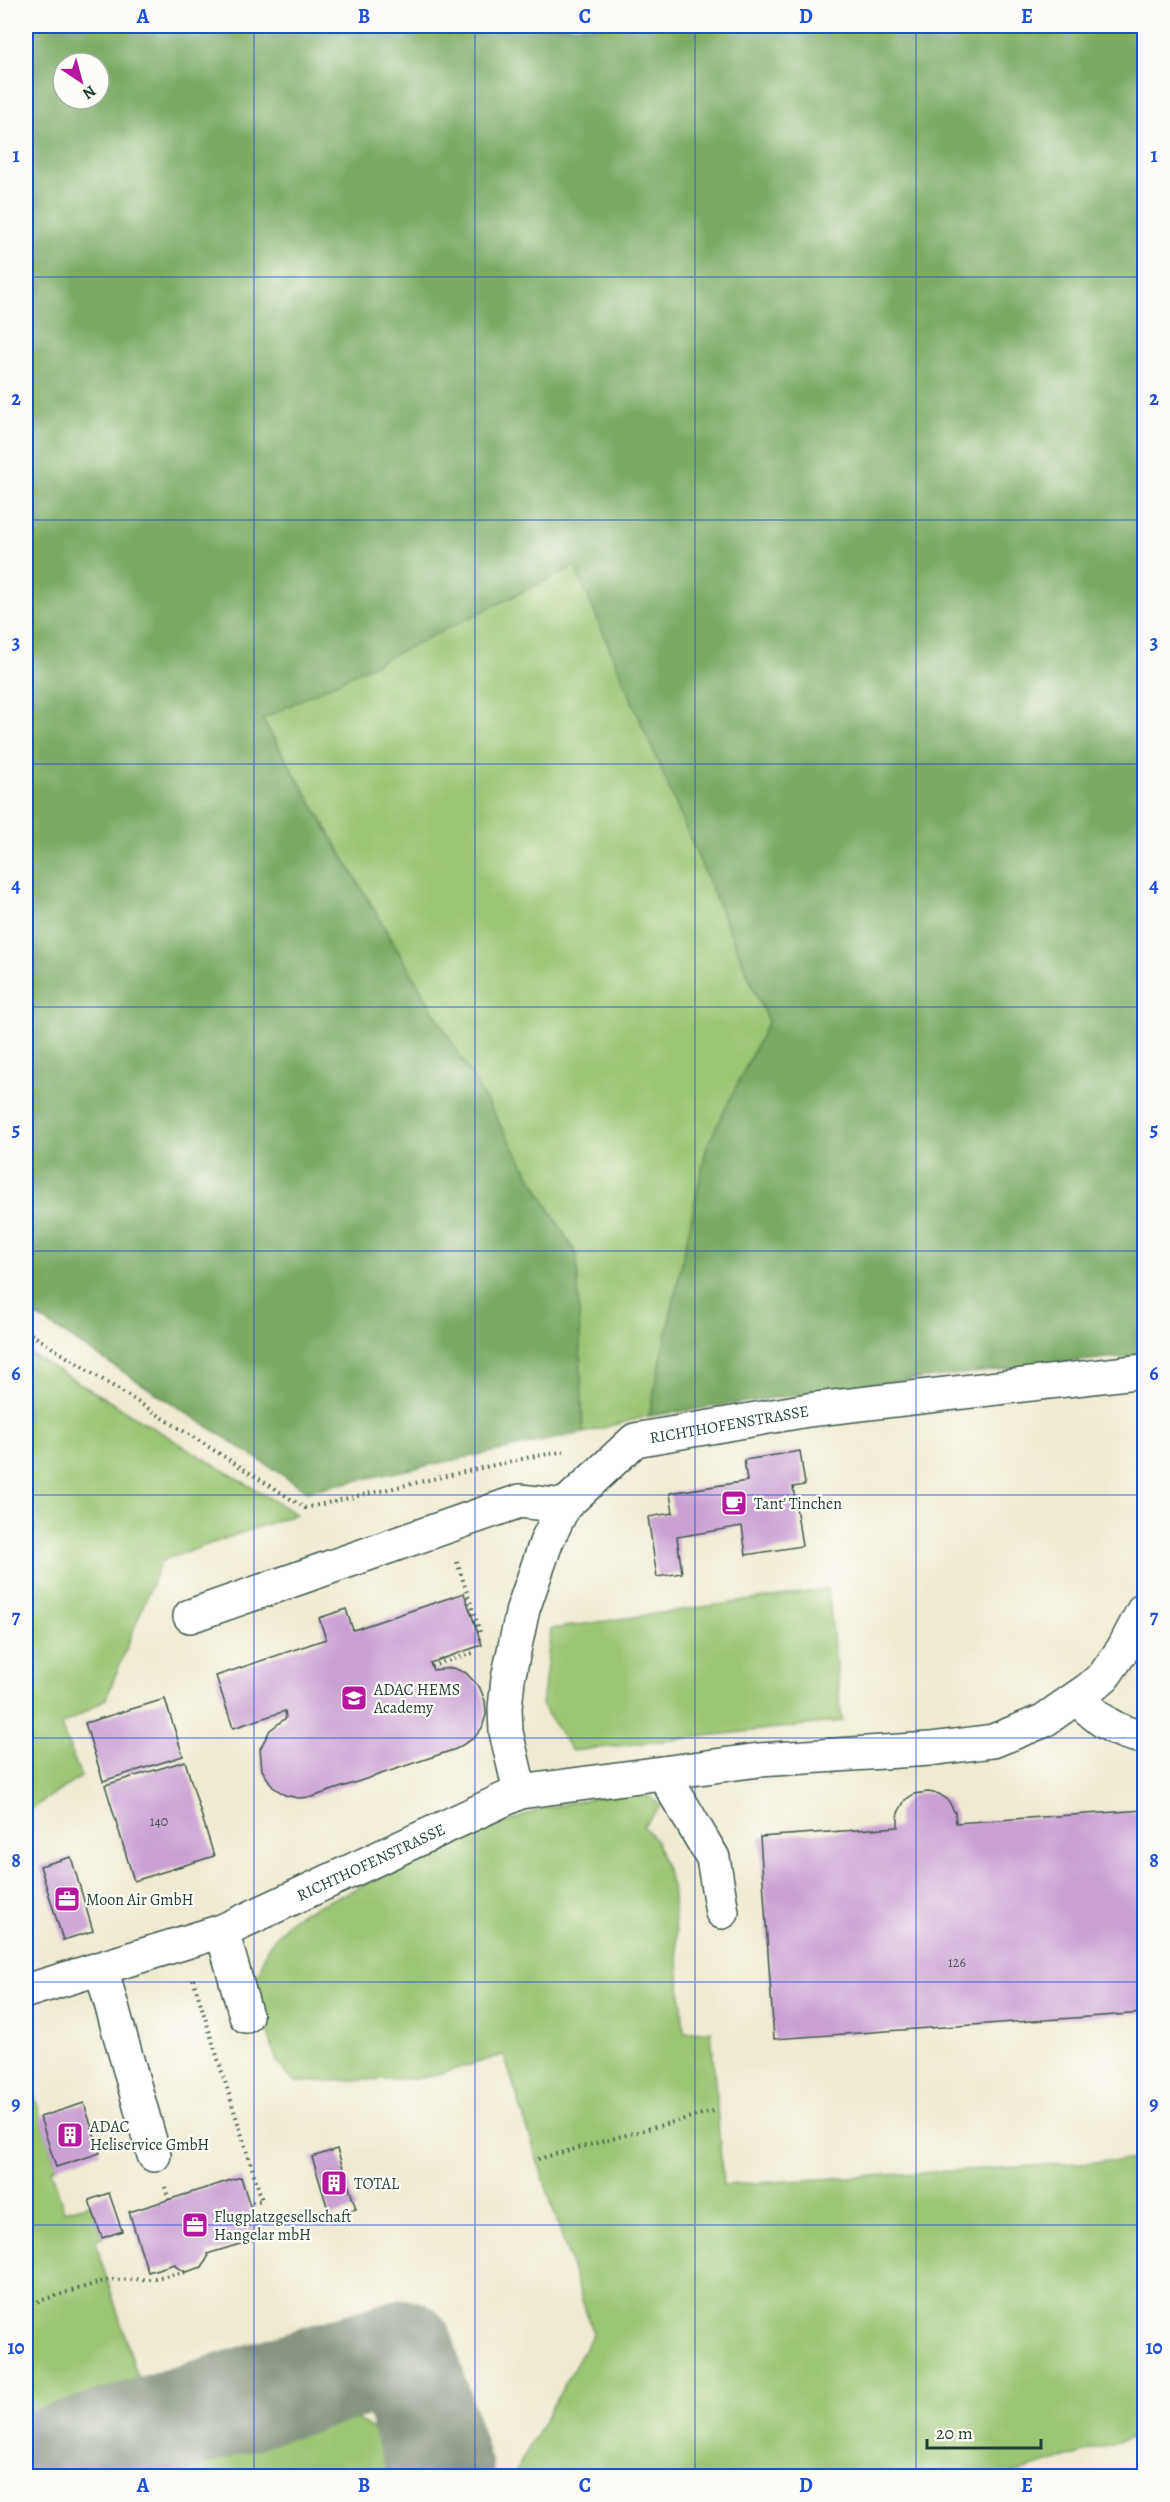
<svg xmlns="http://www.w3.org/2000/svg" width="1170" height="2502" viewBox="0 0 1170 2502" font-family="Alegreya,serif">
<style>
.green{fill:#9bc572;stroke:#5d8153;stroke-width:1.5}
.forest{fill:#7caa64;stroke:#4e744c;stroke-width:1.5;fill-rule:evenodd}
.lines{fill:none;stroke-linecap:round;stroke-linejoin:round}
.taxiway{stroke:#879482;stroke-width:104}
.building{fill:#c9a1d2}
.minor-casing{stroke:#3e574c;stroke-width:36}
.path{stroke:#3e574c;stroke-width:4;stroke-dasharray:1.5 4.5;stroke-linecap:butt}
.minor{stroke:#fff;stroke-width:33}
.grid{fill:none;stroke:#1d4ed8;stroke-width:1.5;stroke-opacity:0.55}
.labels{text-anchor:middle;stroke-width:4.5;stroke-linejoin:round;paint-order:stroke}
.number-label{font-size:14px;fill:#4a565c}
.street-label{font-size:16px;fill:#1f3d34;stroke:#fdfcf7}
.poi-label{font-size:16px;fill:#1f3d34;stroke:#fdfcf7;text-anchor:start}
.neatline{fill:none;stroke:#1d4ed8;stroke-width:2}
.grid-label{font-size:20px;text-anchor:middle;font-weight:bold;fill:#1d4ed8}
</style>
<rect width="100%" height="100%" fill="#fdfcf7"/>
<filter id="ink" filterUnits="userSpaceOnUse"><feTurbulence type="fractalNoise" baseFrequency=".0167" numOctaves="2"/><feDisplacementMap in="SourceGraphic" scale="12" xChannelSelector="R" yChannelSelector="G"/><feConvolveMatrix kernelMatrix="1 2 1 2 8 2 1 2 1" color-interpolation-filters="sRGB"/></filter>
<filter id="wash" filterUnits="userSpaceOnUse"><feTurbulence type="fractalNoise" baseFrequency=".008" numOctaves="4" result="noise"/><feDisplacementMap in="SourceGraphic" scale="24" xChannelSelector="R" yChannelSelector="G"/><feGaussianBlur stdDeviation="1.35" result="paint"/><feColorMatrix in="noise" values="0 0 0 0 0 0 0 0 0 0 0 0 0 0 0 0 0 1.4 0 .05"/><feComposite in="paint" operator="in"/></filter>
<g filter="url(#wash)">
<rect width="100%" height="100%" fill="#efead1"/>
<path class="green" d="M575,566L768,1022L707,1146L649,1416L583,1433L577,1256L262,718Z
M26,1351L296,1514L161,1561L106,1699L61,1726L81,1777L26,1812Z
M828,1589L842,1721L572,1751L542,1706L551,1629Z
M626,1792L650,1796L661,1806L643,1826L655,1839L672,1886L684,2032L711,2031L723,2185L1144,2159V2434L1005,2476H513L593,2334L504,2055L424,2078L296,2082L287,2076L276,2059L260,2007L257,1979L267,1948L287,1923L302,1913L470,1837L544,1808Z
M26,2068L56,2167L51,2169L64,2211L91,2204L102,2238L95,2241L141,2387L26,2422Z
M339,2410C373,2428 392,2436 403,2476H107L304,2412Z"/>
<path class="forest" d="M26,26H1144V1358H1107L871,1384L649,1416L707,1146L768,1022L575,566L262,719L577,1256L583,1433L307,1491L26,1309ZM63,63H99V99H63Z"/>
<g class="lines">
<path class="taxiway" d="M26,2466L403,2351L442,2476"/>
</g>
<g id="blocks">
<path class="building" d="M800,1451L805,1485L793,1487L802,1546L746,1555L742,1526L677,1537L682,1573L657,1577L648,1517L673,1513L670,1493L747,1481L744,1460Z
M464,1593L482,1645L430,1663L433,1670L453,1668L466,1673L480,1688L485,1701L486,1715L482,1728L474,1738L456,1749L312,1797L298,1798L285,1795L273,1787L262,1770L260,1749L270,1730L286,1718L285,1711L233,1728L216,1676L326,1639L319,1618L346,1609L353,1630Z
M165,1699L183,1756L103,1781L85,1723Z
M185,1761L214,1856L134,1881L105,1785Z
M928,1792L939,1794L948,1800L955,1813L956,1823L1144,1810V2013L774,2039L760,1837L898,1827V1813L905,1800L914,1794Z
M71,1857L93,1931L63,1940L40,1866Z
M84,2103L100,2153L56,2167L40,2117Z
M337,2149L356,2209L330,2216L312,2157Z
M241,2177L260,2238L207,2254L208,2257L202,2267L186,2272L176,2267L175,2264L148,2272L129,2212Z
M109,2193L122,2231L102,2238L89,2200Z"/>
</g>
</g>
<g filter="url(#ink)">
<use href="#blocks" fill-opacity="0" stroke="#3e574c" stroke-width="1.5"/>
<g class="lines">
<defs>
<g id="minor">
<path d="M190,1616L520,1501L564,1506"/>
<path d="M1077,1698C1098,1719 1115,1733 1144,1737"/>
<path d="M663,1773L713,1858L722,1912"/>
<path id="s1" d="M520,1792L506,1732L505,1708L508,1679L523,1609L547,1540L564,1506L635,1440L808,1410L1144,1371"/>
<path d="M222,1931L246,2016"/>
<path d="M101,1968L154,2155"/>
<path id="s2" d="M26,1991L222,1931L520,1792L759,1760L930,1749L993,1741L1043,1721L1089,1689L1104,1676L1123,1649L1144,1609"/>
</g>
</defs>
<use href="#minor" class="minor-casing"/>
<path class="path" d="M26,1331L305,1508L530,1457L567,1451
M457,1562L480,1632
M431,1666L476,1652
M193,1979L262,2200L250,2203
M538,2159L717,2110
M165,2187L169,2200
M26,2305L107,2280L150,2279L186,2272"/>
<use href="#minor" class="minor"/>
</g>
</g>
<path class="grid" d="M254,26V2476M475,26V2476M695,26V2476M916,26V2476M26,277H1144M26,520H1144M26,764H1144M26,1007H1144M26,1251H1144M26,1495H1144M26,1738H1144M26,1982H1144M26,2225H1144"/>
<defs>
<symbol id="cafe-square" viewBox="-11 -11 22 22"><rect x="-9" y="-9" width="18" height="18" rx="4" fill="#b5179e" stroke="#fdfcf7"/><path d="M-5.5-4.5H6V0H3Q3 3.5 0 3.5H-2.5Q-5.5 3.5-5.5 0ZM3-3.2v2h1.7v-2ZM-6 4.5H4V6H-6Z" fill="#fff"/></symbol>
<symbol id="university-square" viewBox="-11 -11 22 22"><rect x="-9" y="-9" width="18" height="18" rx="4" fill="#b5179e" stroke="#fdfcf7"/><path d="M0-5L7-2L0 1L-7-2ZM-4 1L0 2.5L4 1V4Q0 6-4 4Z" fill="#fff"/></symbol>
<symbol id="office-square" viewBox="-11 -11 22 22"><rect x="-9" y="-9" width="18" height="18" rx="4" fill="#b5179e" stroke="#fdfcf7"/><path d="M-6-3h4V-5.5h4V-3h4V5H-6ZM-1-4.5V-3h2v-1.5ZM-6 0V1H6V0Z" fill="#fff"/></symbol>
<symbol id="building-square" viewBox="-11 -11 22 22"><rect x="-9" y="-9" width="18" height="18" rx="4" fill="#b5179e" stroke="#fdfcf7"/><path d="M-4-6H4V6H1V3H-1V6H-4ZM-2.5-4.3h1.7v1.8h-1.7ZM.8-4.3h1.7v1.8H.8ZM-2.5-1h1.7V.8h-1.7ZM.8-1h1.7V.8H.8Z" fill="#fff"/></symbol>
</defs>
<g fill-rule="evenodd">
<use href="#cafe-square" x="719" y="1488" width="30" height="30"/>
<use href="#university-square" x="339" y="1683" width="30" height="30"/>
<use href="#office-square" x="52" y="1884" width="30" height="30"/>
<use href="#building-square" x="55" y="2120" width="30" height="30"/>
<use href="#building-square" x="319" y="2168" width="30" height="30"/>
<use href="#office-square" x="180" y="2210" width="30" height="30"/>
</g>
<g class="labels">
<g class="number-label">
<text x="159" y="1826">140</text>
<text x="957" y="1967">126</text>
</g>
<g class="street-label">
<text dy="6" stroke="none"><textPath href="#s1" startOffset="490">RICHTHOFENSTRASSE</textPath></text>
<text dy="6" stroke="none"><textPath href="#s2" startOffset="369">RICHTHOFENSTRASSE</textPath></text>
</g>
<g class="poi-label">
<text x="754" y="1509">Tant' Tinchen</text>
<text x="374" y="1695">ADAC HEMS<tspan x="374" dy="18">Academy</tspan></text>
<text x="86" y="1905">Moon Air GmbH</text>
<text x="90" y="2132">ADAC<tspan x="90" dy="18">Heliservice GmbH</tspan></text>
<text x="354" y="2189">TOTAL</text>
<text x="214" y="2222">Flugplatzgesellschaft<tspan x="214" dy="18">Hangelar mbH</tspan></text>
</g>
</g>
<rect width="1170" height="2502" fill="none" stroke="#fdfcf7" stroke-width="66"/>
<g transform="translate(81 81) rotate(144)"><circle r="28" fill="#fdfcf7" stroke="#a4b0a9" stroke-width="1.5"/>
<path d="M0-4.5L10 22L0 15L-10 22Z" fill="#b5179e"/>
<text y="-9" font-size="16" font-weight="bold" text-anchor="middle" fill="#1f3d34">N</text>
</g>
<path d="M927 2439v9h114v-9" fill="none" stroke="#1f3d34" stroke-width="3"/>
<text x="936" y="2439" font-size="18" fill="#1f3d34" stroke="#fdfcf7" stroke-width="4.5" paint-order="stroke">20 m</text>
<rect x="33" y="33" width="1104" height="2436" class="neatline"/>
<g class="grid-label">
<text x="143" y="23">A</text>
<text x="364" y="23">B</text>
<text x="585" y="23">C</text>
<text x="806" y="23">D</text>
<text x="1027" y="23">E</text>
<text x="16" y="162">1</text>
<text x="1154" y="162">1</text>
<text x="16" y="405">2</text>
<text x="1154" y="405">2</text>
<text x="16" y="649">3</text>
<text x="1154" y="649">3</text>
<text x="16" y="892">4</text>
<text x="1154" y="892">4</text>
<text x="16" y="1136">5</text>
<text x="1154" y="1136">5</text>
<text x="16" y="1380">6</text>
<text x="1154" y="1380">6</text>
<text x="16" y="1623">7</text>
<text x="1154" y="1623">7</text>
<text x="16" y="1867">8</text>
<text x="1154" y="1867">8</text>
<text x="16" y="2110">9</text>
<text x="1154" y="2110">9</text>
<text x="16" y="2354">10</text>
<text x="1154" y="2354">10</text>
<text x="143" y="2492">A</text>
<text x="364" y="2492">B</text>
<text x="585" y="2492">C</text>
<text x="806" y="2492">D</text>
<text x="1027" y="2492">E</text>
</g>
</svg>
